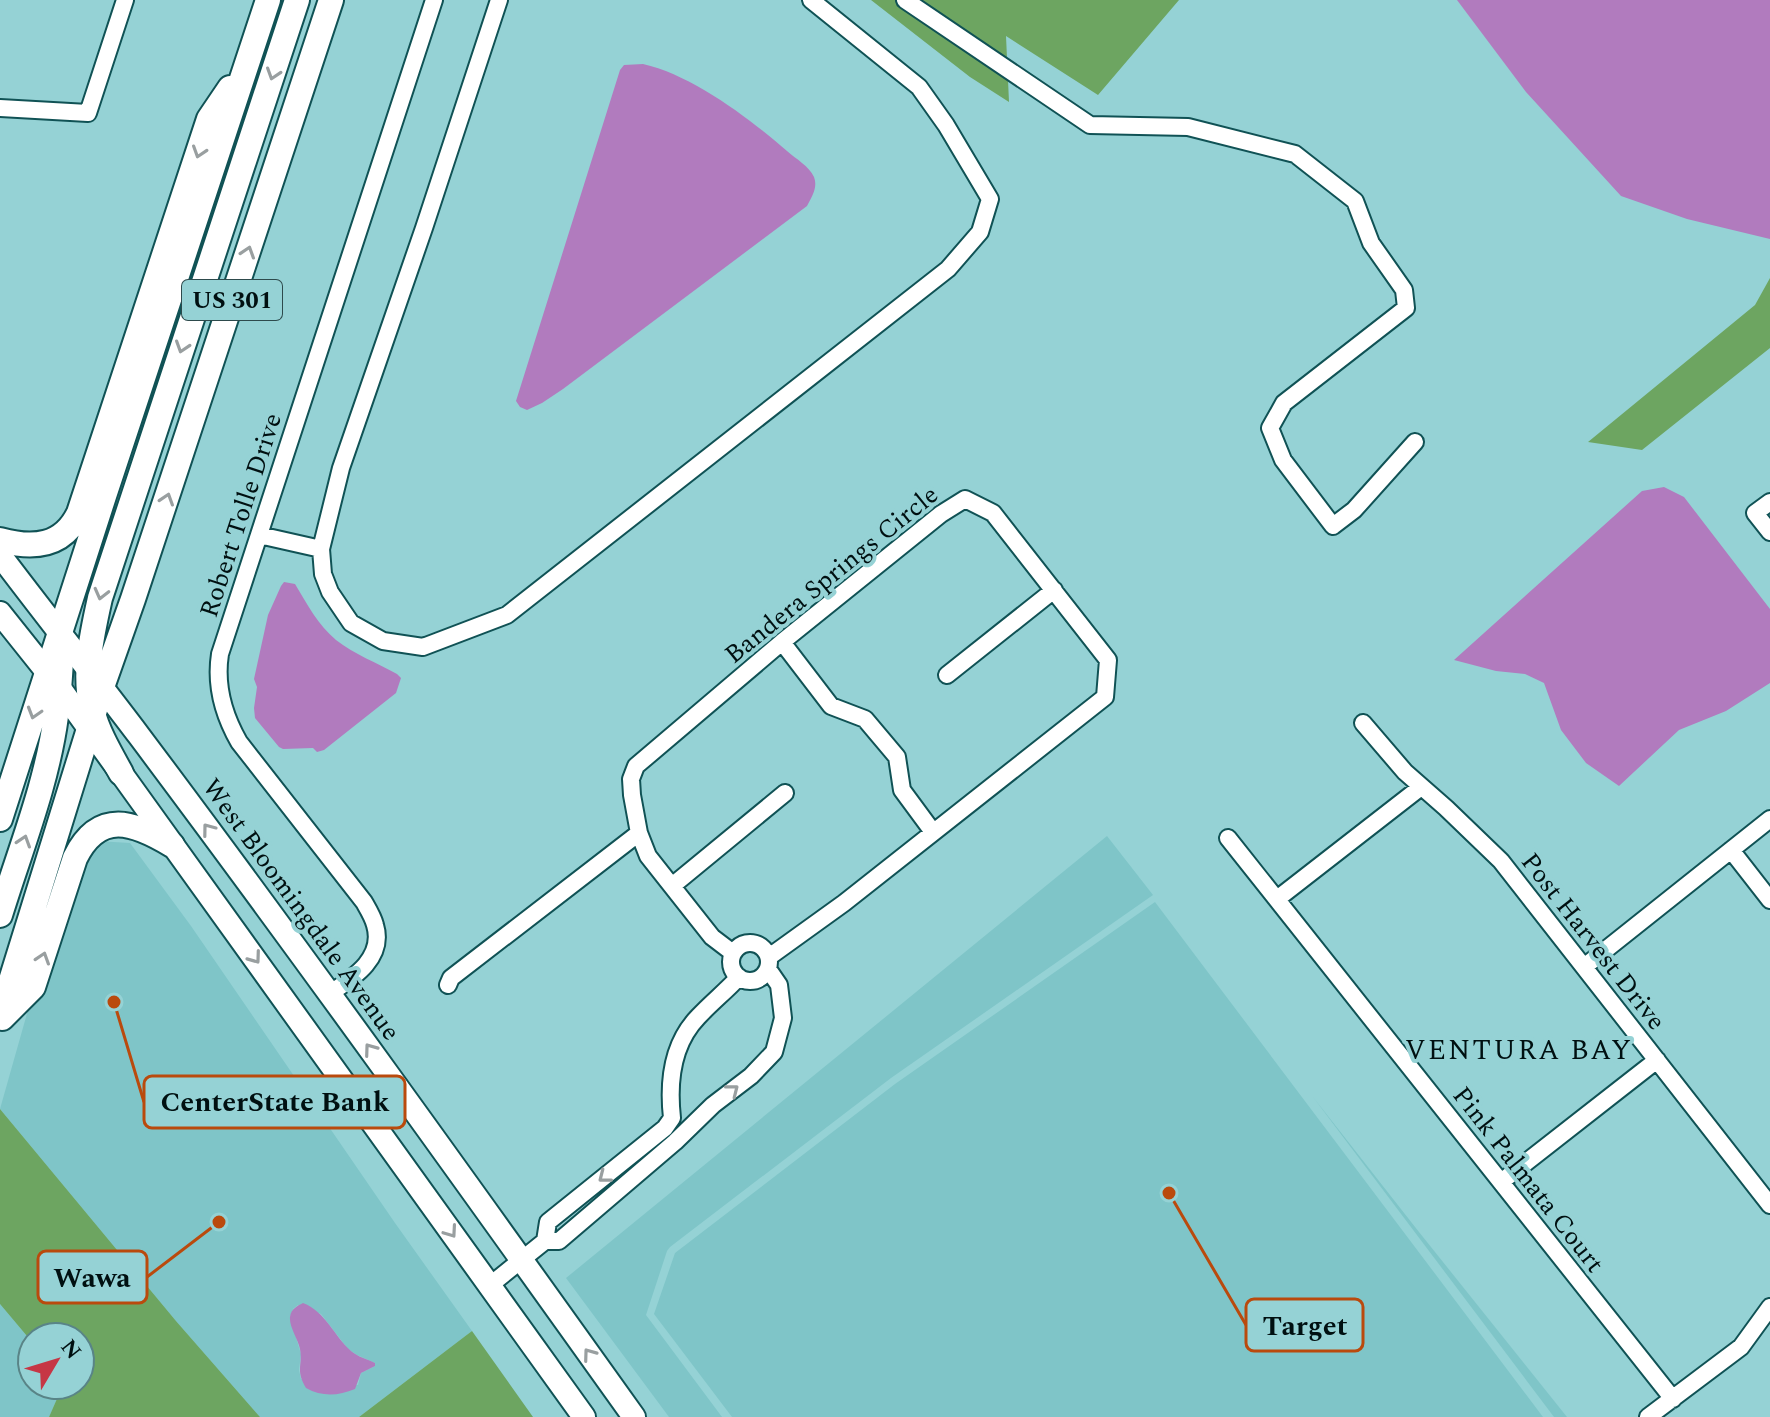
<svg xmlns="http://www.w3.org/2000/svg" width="1770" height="1417" viewBox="0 0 1770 1417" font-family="Spectral,serif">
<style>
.built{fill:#7fc5c8;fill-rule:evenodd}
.forest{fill:#6da561}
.water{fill:#b17bbe}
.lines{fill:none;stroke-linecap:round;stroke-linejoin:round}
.street-casing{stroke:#105255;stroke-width:20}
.secondary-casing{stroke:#105255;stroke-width:26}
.primary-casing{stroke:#105255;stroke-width:28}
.street{stroke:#fff;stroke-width:16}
.secondary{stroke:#fff;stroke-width:22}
.primary{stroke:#fff;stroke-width:24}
.oneway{stroke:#999fa0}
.labels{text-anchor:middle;stroke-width:8;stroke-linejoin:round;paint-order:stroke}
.shield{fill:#95d2d5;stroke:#2d4a4c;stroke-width:2}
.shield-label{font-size:24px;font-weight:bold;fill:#001011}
.street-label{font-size:26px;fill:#001011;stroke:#95d2d5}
.neighbourhood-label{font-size:28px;letter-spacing:2px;fill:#001011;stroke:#95d2d5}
.leader{fill:none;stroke:#ba4a0d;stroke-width:3}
.callout-dot{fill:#ba4a0d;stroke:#95d2d5;stroke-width:3}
.callout{fill:#95d2d5;stroke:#ba4a0d;stroke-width:3}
.callout-label{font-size:28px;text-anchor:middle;font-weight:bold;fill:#001011}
</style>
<rect width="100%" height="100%" fill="#95d2d5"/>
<path class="built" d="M1107,836L1153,895L891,1078L670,1247L667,1251L646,1315L722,1417H669L566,1278Z
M97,841L130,843L191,926L395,1223L472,1331L359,1417H260L176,1321L0,1109L30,1003L84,861ZM298,1305L321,1314L348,1349L357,1355L375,1363V1366L361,1373L358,1385L301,1379L299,1370L301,1354L290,1317L293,1309Z
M1155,902L1543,1417H732L654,1314L675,1253L895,1084Z
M1313,1097L1419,1232L1567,1417H1554Z
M0,1304L32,1342V1385H63L49,1417H0Z"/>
<path class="forest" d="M871,0H1179L1098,95L1006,36L1009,102L970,77Z
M1770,278V348L1642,450L1588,442L1755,305Z
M0,1109L176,1321L260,1417H49L63,1385H80V1337H32V1342L0,1304Z
M472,1331L533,1417H359L468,1334Z"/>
<path class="water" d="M1457,0H1770V239L1687,219L1621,196L1526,92Z
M643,64C692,75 749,118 787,151C796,159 809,166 814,177C818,187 812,197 807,206L563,389L542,403L527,410L520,407L516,401L620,70L624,65Z
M1664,487L1684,497L1770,609V683L1726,711L1679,730L1619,786L1586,763L1561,730L1544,683L1525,674L1496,671L1454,660L1642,491Z
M284,582L295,584C307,604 318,625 336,640C354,654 377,663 397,674L401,678L396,693L324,750L317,752L313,748L283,749L279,747L255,718L254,708L257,687L254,679L268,615L281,586Z
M303,1303C326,1312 334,1336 351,1351C358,1357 367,1359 375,1363V1366L361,1373L355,1389C338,1396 322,1397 306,1388C295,1369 303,1366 300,1349C298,1339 289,1327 290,1317C291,1309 297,1306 303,1303Z"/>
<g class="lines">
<defs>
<path id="street" d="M499,0L424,228L341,468L321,549L323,574L330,592L351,623L383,641L423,647L507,615L948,269L980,232L990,199L946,125L919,87L811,0
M905,0L1090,125L1188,127L1295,154L1355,201L1371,243L1404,290L1406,308L1284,403L1270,428L1283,460L1333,526L1354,510L1415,442
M0,108L88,113L125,0
M1770,502L1755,513L1770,532
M259,535L321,549
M782,642L831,706L865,719L897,757L902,790L933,832
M947,675L1054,590
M1363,723L1405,772L1446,808L1501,861L1770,1205
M1228,838L1673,1399
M1731,850L1770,900
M672,886L785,793
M1277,899L1421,787
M731 962a19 19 0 1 1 38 0a19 19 0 1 1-38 0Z
M733,953L712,937L648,856L639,833L632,795L631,779L636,766L782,642L941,514L965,499L993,513L1108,660L1105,697L844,903L769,957
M1584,967L1770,819
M448,985L451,978L639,833
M329,994C353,978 385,958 375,925C373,917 368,909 364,902L239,742C223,714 215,686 220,654L434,0
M1501,1182L1657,1060
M545,1241L548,1222L665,1128L672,1118C668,1082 672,1044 698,1017C711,1003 726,991 739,977
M489,1286L545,1241H559L675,1142L713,1105L751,1076L774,1052L783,1018L779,985L768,969
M1648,1417L1741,1347L1770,1307"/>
<path id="secondary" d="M0,555C46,616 94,676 140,737C308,961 471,1189 634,1417
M0,613L59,687L121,773L584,1417"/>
<path id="primary" d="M0,540C33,549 63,547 79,513L209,119L230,88
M121,773C110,753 98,733 92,710C83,673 92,634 100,598L297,0
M0,819L104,496L268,0
M0,915C20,850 47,784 56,716C59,697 60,678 61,660
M0,1016L102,687L133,599L331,0
M2,1018L33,987L75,858C99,809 134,822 172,845"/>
</defs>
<use href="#street" class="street-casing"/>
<use href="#secondary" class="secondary-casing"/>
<use href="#primary" class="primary-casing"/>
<use href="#street" class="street"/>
<use href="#secondary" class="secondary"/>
<use href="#primary" class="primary"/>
</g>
<defs><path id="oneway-chevron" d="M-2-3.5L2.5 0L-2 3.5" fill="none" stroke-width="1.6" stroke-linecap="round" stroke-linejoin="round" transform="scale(2)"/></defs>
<g class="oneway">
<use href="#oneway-chevron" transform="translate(273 74) rotate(108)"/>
<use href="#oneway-chevron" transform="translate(199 152) rotate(108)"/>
<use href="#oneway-chevron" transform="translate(248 252) rotate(-72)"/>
<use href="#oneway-chevron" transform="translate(182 347) rotate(108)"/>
<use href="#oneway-chevron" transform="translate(167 499) rotate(-72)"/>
<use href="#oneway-chevron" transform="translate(101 594) rotate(104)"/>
<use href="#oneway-chevron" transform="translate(34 713) rotate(107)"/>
<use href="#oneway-chevron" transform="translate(208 829) rotate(-127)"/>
<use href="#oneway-chevron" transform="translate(24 841) rotate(-72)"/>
<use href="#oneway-chevron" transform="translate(43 958) rotate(-72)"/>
<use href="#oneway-chevron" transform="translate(255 958) rotate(54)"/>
<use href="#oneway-chevron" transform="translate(370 1049) rotate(-126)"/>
<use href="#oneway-chevron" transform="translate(733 1090) rotate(-38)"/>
<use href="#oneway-chevron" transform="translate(604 1177) rotate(142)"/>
<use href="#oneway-chevron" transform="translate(451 1232) rotate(55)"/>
<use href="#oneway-chevron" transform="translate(589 1354) rotate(-126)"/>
</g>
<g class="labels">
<rect class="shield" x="182" y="280" width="100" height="40" rx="6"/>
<g class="shield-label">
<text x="232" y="308">US 301</text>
</g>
<g class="street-label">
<text transform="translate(240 515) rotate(-72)" y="9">Robert Tolle Drive</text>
<text transform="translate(831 574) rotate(-39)" y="9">Bandera Springs Circle</text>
<text transform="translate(302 909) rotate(54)" y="9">West Bloomingdale Avenue</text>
<text transform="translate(1594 941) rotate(52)" y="9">Post Harvest Drive</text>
<text transform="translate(1529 1179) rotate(52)" y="9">Pink Palmata Court</text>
</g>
<g class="neighbourhood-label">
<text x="1519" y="1059">VENTURA BAY</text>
</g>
</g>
<path class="leader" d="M114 1002L144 1102M219 1222L147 1277M1169 1193L1246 1325"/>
<g class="callout-dot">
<circle cx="114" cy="1002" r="8"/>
<circle cx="219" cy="1222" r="8"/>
<circle cx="1169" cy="1193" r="8"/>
</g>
<g class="callout">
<rect x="144" y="1076" width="261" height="52" rx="8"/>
<rect x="38" y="1251" width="109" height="52" rx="8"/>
<rect x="1246" y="1299" width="117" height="52" rx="8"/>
</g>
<g class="callout-label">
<text x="275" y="1111">CenterState Bank</text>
<text x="92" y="1287">Wawa</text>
<text x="1305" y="1335">Target</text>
</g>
<g transform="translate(56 1361) rotate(52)"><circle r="38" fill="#95d2d5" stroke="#598487" stroke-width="2"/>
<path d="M0-6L14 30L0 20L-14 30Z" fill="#c63645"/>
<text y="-12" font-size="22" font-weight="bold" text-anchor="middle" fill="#001011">N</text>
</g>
</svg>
